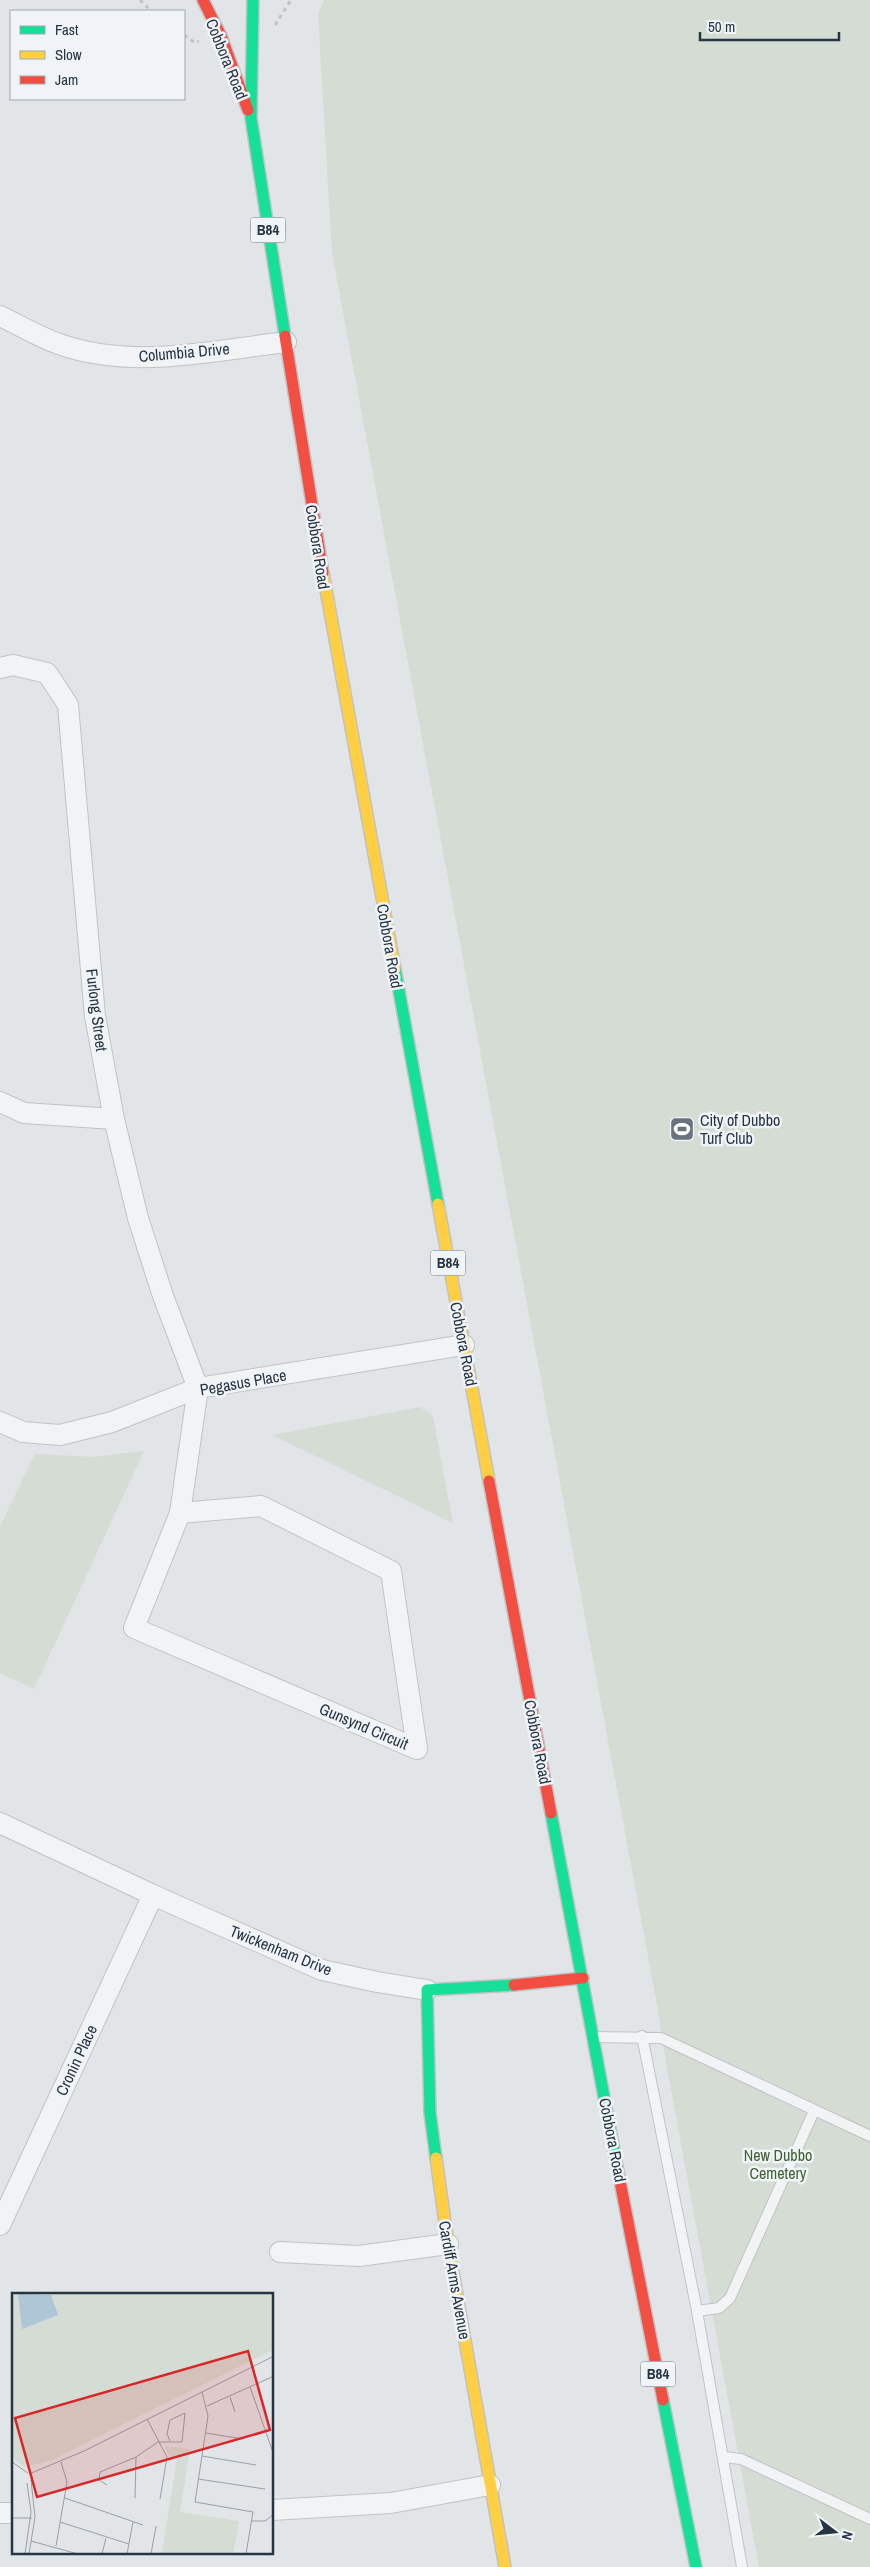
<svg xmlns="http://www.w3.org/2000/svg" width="870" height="2567" viewBox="0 0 870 2567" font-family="'Archivo Narrow',sans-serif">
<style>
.green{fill:#d4dcd3}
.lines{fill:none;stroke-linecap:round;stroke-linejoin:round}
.lane-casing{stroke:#c0c3c6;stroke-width:12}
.street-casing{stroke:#c0c3c6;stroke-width:22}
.fast-casing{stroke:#c0c3c6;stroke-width:14}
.slow-casing{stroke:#c0c3c6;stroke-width:14}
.jam-casing{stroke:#c0c3c6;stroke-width:14}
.path{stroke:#c0c4c7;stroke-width:3;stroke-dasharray:4 4;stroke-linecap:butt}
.lane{stroke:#f2f3f4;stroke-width:10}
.street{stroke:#f2f3f4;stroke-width:20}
.fast{stroke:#16e098;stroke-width:11}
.slow{stroke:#ffcf43;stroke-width:11}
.jam{stroke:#f24e42;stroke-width:11}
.labels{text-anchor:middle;stroke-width:5;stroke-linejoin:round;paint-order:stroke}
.shield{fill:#f0f4f8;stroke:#636e79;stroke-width:1}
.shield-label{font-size:15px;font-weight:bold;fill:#273543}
.street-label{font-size:16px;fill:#273543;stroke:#f0f4f8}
.poi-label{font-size:16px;fill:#273543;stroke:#f0f4f8;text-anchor:start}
.park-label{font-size:16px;fill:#416033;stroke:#f0f4f8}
.inset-road{fill:none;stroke:#979fa6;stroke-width:1}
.view{fill:#d62828;fill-opacity:0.15;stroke:#d62828;stroke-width:2.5}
.inset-edge{fill:none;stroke:#273543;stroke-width:2.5}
</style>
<rect width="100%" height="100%" fill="#e2e5e8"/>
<path class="green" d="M324,0H870V2567H759L667,2068L657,2005L332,253L318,14Z
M420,1407L433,1416L453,1523L272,1435Z
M144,1451L34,1689L0,1673V1526L35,1454L94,1457Z"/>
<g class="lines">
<defs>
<path id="lane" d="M642,2036L697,2311L742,2567
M593,2037L661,2038L870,2136
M697,2311L719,2308L730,2298L814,2111
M724,2457L741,2459L870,2519"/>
<path id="street" d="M0,316C19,325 39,337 59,344C132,370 211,351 286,342
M0,668L13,665L47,673L68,705L95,1016L114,1119L138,1218L163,1296L198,1388L180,1513L134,1628L417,1749L391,1571L261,1506L180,1513
M0,1102L24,1113L114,1119
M0,1422L23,1432L60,1435L112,1422L198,1388L464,1345
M0,1823L153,1895L322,1970L377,1982L427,1990
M0,2225L153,1895
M280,2252L359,2256L448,2244
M272,2510L391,2503L490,2485
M0,2513H14"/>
<path id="fast" d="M253,0L251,118L285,336
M395,969L438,1204
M551,1813L616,2161
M436,2158L430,2113L427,1990L514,1985
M663,2400L696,2567"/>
<path id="slow" d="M323,573L395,969
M438,1204L489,1481
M436,2158L448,2244L505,2567"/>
<path id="jam" d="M203,0L221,36L248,110
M285,336L323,573
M489,1481L551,1813
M514,1985L583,1978
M616,2161L663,2400"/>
</defs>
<use href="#lane" class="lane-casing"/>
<use href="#street" class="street-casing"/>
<use href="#fast" class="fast-casing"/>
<use href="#slow" class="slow-casing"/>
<use href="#jam" class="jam-casing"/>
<path class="path" d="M140,0L151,11
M275,25L291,0
M184,35L195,43L199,41"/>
<use href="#lane" class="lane"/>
<use href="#street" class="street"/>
<use href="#fast" class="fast"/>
<use href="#slow" class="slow"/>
<use href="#jam" class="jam"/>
</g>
<defs>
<symbol id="stadium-square" viewBox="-11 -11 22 22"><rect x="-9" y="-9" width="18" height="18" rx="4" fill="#68737d" stroke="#f0f4f8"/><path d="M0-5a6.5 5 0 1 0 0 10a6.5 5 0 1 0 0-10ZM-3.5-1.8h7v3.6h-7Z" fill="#fff"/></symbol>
</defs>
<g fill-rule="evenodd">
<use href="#stadium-square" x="668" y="1115" width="28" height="28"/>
</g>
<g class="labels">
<g class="shield">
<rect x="250.5" y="217.5" width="35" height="25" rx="4"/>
<rect x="430.5" y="1250.5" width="35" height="25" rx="4"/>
<rect x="640.5" y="2361.5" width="35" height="25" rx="4"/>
</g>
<g class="shield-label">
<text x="268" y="235">B84</text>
<text x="448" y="1268">B84</text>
<text x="658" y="2379">B84</text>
</g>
<g class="street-label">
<text transform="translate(227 59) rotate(68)" y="6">Cobbora Road</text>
<text transform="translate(184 352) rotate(-5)" y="6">Columbia Drive</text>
<text transform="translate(318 547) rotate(81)" y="6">Cobbora Road</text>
<text transform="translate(390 946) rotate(80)" y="6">Cobbora Road</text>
<text transform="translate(97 1010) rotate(83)" y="6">Furlong Street</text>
<text transform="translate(464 1344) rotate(79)" y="6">Cobbora Road</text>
<text transform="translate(243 1382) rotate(-10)" y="6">Pegasus Place</text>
<text transform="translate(364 1726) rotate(23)" y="6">Gunsynd Circuit</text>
<text transform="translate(538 1742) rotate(79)" y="6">Cobbora Road</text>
<text transform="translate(281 1950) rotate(22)" y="6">Twickenham Drive</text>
<text transform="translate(76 2060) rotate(-65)" y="6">Cronin Place</text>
<text transform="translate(613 2140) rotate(79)" y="6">Cobbora Road</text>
<text transform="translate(455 2280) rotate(80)" y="6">Cardiff Arms Avenue</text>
</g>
<g class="poi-label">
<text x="700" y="1126">City of Dubbo<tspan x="700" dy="18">Turf Club</tspan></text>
</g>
<g class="park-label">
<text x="778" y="2161">New Dubbo<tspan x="778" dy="18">Cemetery</tspan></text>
</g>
</g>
<g transform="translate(12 2293)">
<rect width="261" height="261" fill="#e2e5e8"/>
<path d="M0,1H261V57L40,167L12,174L0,164ZM153,153L178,156L168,219L227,228L221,261H150L165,164L157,163Z" fill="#d4dcd3"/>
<path d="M6,1L39,2L46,22L10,36Z" fill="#aec6d5"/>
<path class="inset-road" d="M238,94L262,162M190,99L196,123L183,209L241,219L234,261M218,104L223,119M195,113L262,83M135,126L155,164L148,206M194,140L231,146M190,163L244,172M0,169L16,180M17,181L72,158L262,63M186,186L253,196M95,192L87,187L88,179L124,164L146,149H170L173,120L158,127L155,141L158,148M53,205L131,232M123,205L124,164M0,225H20M239,228H253L262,221M48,229L117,251M19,248L66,261M44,253L55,189L49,169M13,261L19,219L15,190M17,261L23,224L19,187M90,261L94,245M115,261L121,229M139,261L144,233"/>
<path class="view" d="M236,58L258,137L25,204L3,125Z"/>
<rect width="261" height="261" class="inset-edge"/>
</g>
<rect x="10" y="10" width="175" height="90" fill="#f0f4f8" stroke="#a0a8b0"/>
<rect x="20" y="26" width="25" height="8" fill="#16e098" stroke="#a0a8b0"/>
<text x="55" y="35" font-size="15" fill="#273543">Fast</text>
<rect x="20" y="51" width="25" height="8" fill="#ffcf43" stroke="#a0a8b0"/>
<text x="55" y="60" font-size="15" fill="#273543">Slow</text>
<rect x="20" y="76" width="25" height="8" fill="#f24e42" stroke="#a0a8b0"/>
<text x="55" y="85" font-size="15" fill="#273543">Jam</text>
<g transform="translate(835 2532) rotate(106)" stroke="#f0f4f8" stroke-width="4" paint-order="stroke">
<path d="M0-4L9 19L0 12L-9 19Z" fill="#273543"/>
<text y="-8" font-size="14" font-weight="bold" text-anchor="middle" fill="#273543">N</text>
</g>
<path d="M700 32v8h139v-8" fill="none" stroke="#273543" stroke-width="2.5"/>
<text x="708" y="32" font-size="15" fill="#273543" stroke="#f0f4f8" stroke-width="4" paint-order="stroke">50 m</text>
</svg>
